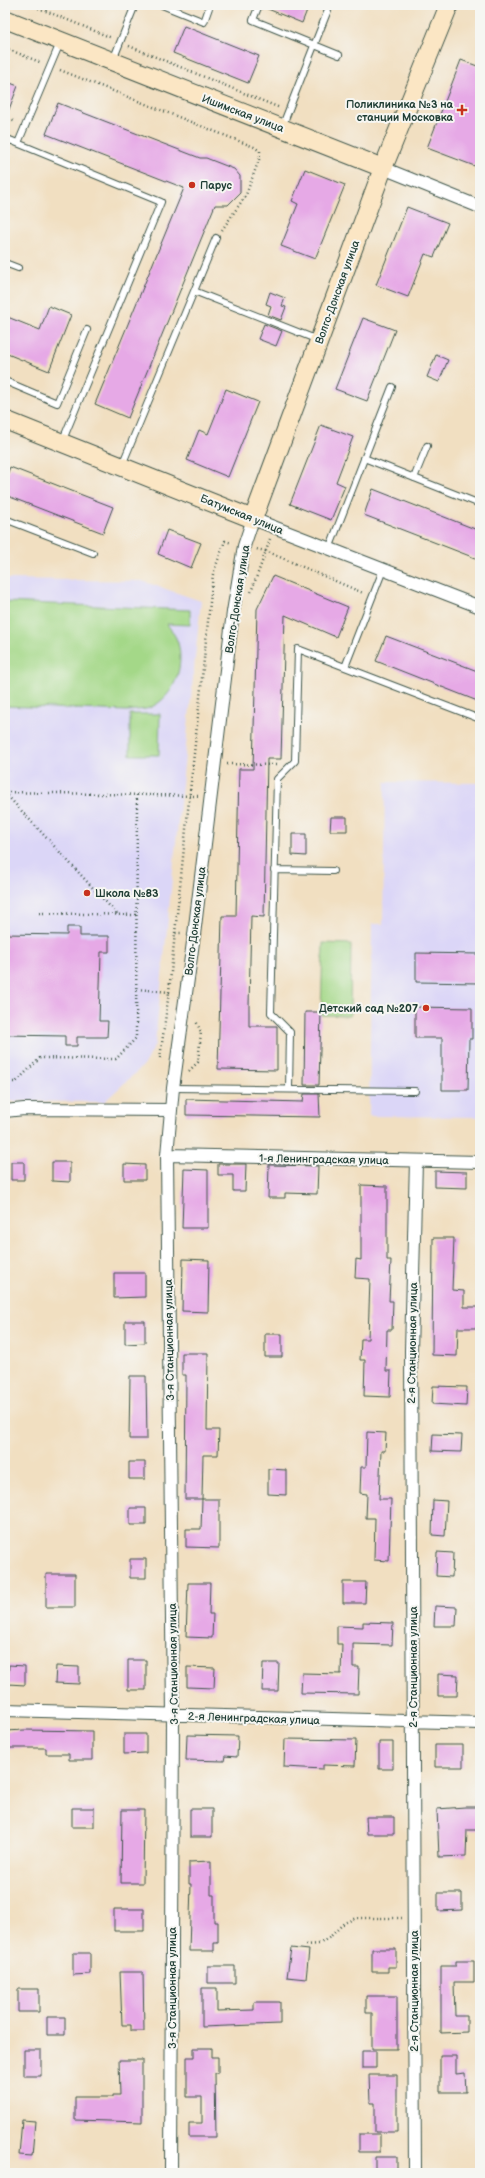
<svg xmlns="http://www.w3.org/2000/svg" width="485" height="2178" viewBox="0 0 485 2178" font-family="'Balsamiq Sans',sans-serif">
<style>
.built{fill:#dbd6f7}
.green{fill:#a4d888;stroke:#628a5e}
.building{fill:#e6a9e6}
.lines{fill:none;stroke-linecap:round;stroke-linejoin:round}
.lane-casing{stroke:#3e5549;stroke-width:8}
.street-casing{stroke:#3e5549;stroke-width:14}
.secondary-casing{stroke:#3e5549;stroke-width:20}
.path{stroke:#3e5549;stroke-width:2.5;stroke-dasharray:1 3;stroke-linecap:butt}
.lane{stroke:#fff;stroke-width:6}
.street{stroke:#fff;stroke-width:12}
.secondary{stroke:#fbe6c4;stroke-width:18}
.poi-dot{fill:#c8321e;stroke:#f6f6f2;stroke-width:1.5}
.labels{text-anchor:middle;stroke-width:4;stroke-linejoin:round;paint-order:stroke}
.poi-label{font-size:11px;font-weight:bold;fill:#1f3d34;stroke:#f6f6f2;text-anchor:end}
.street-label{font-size:11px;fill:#1f3d34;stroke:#f6f6f2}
</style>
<rect width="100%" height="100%" fill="#f6f6f2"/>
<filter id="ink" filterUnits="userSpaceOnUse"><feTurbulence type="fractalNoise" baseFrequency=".025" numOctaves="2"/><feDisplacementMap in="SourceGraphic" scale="8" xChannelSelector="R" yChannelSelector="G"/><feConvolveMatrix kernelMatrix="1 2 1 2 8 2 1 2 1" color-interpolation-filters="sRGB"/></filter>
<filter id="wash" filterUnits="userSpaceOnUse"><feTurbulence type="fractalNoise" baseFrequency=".012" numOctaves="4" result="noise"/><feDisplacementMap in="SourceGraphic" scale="16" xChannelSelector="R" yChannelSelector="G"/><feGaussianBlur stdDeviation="0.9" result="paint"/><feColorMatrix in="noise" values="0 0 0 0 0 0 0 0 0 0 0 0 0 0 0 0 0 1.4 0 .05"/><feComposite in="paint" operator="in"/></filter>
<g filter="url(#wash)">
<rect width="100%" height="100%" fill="#f1dfc1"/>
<path class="built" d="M5,579L142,581L201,601L155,1044L143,1066L104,1102L5,1101Z
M385,782L480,783V1117L369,1116L372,924H383Z"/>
<path class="green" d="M5,602L190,610V625L167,624C171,630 176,636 178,643C185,668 173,701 146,709C140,710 133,710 127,711L5,706Z
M130,714H160L159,755H130Z
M323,943L351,944L350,1016L321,1015Z"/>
<g id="blocks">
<path class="building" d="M263,5H309L302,23L263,7Z
M184,26L259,56L248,83L173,53Z
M461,60L480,67V168L427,148Z
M5,81L18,86L6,117H5Z
M58,103L200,158H206L234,169L240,176V193L228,205H215L128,418L95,404L184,188L46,134Z
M305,169L345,185L315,259L281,246L298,204L292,201Z
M407,207L448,223L434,257L425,254L408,297L376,285Z
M270,292L285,298L282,306L286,307L281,320L268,315L271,306L266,304Z
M49,306L71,315L49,371L5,353V316L40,330Z
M363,318L395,330L367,401L335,389Z
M264,324L282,331L276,346L258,339Z
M436,355L448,360L439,382L427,377Z
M226,389L258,402L228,477L187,460L199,430L208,434Z
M321,425L353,437L336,482L345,486L331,520L290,504Z
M10,467L113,507L103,533L5,495V480Z
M373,489L480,531V560L364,515Z
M167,530L201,543L191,568L158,554Z
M273,576L348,607L336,637L285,615L281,759H267L264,917L251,916L249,1006V1026H277V1070L218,1069L222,916H236L239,769H253L257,609Z
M386,636L480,672V702L376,661Z
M331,817H347V831H330Z
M292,834H306V856L292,855Z
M67,927H80V936H109V952H101L99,1021H108L107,1037H77V1046H65V1036L5,1035V934L67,935Z
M416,953L480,954L478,983L416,982Z
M415,1007L472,1008V1039H469L468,1090H442V1038H415Z
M305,1012H321L319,1085H304Z
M304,1094H319L320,1117L186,1115V1099L303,1102Z
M11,1162H24V1180H11Z
M52,1162H70V1182L52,1181Z
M124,1164L145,1165V1180H124Z
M218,1164H246L245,1191H233V1175H218Z
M269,1165L318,1166L317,1194L285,1193V1198H268Z
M184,1169L208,1170V1228H182Z
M435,1171L467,1172V1188L435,1187Z
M361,1185L387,1186V1260H391L389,1301H393L392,1330H387L386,1371H391L390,1397L364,1396L365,1360H360L361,1339H368L370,1279L355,1278L356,1259L361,1260Z
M433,1238H454L452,1290L464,1291V1307H480V1328H458L457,1356L432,1355Z
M183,1259L209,1260L208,1312L182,1311Z
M114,1273H145V1297L114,1298Z
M125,1321H145V1343L125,1344Z
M265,1334H282V1357H265Z
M182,1353H208L207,1430H219L218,1455H203L202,1499H185L186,1375H182Z
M130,1376H146L147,1439H129Z
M433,1386L467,1387L466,1406L432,1404Z
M367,1432L386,1433L385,1451H381L379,1499H391L389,1561L374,1560L375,1518H366L367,1494L360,1493L361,1467H366Z
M433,1434L462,1435L461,1452L432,1451Z
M129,1462H145V1479H129Z
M268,1469L286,1470V1495L268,1494Z
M202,1499H219V1548L186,1547V1529H201Z
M433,1500L447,1501L445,1536L432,1535Z
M130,1508H146V1525H130Z
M437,1552L453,1553L452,1577L436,1576Z
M130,1559H146V1578H130Z
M46,1574H75V1607H46Z
M343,1582H366L365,1603H343Z
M188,1583H210L209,1614H213L212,1638L186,1637Z
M435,1606L457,1607L456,1626H434Z
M363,1622L393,1623L392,1645L353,1644V1667H359L358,1694L301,1693L302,1673L341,1674L342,1644H337V1626L363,1627Z
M128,1660H146V1690H128Z
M263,1663H279L278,1691H262Z
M9,1665L25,1666V1685L8,1684Z
M56,1666L79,1667V1684L55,1683Z
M187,1667L215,1668L214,1688L187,1687Z
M438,1674L458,1675L457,1696H438Z
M24,1730L92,1731V1760H69V1754H46V1748H5V1731Z
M124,1734H146V1753L124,1754Z
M187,1735L238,1736L237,1757L225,1756L224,1761L186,1760Z
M285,1739L356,1740L355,1766L323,1765V1769L284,1767Z
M379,1742H393V1769H379Z
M435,1745H463V1767H435Z
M465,1807H478V1830H467L466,1856L439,1857L437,1809Z
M72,1808H94V1827H72Z
M190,1809H212V1837H190Z
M122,1810H144L143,1883H121Z
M366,1817H394V1834H367Z
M211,1861V1895H214V1922H218V1943H214V1951H189L191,1884H189V1862Z
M438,1893H462V1910L438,1911Z
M114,1909H144V1931H114Z
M291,1948L309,1950L306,1979L287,1977Z
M372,1949H396V1967H388V1972H372Z
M73,1953H90V1974L73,1975Z
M456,1961H474V1982H454L455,2016H467V2032L441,2033V1966H456Z
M208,1966H235V1983H208Z
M120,1972H143L144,2031H131V2025H122Z
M202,1988H217V2011L254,2010V2002H280V2024L202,2027Z
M18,1989H39V2012H18Z
M366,1996H397V2049H372V2013H366Z
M47,2017H65V2035H47Z
M194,2048H212V2057H218V2073H215L216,2137H189V2123H202V2097H187V2057H194Z
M24,2050H41V2076H24Z
M362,2051H376V2068H362Z
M440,2056H456V2074L465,2073L466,2092H440Z
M119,2060H142V2122L75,2120V2097H113V2095H120Z
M369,2075H397V2132H375V2103H370Z
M22,2120L35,2121L32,2156L19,2155Z
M359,2134H380V2152H359Z
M375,2157H397V2173H375Z"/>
</g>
</g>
<g filter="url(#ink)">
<use href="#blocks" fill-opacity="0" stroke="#3e5549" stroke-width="1"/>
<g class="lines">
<defs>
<path id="lane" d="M162,5L204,22L210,5
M259,5L253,20L339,55
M113,60L135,5
M282,127L330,5
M5,138L161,202L62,442
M18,143L60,43
M5,263L18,268
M194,291L318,340
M5,381L57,403L87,330
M364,458L480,504
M122,465L216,238
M414,478L427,446
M5,519L93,553
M329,549L392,387
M345,667L383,570
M274,870L333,871
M173,1088L415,1091
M289,1089L290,1032L271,1013L277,779L295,761L298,649L480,719"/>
<path id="street" d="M383,168L480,207
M5,1111L24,1109L171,1110
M167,1155L480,1162
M5,1710L480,1723
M171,2173L173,1715L167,1155L173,1088L194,935L233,612L244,546L253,519L480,607
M415,2173L411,1351L416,1161"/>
<path id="secondary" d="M5,19L383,168
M5,420L253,519L383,168L449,5"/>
</defs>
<use href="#lane" class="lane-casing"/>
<use href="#street" class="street-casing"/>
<use href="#secondary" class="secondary-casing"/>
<path class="path" d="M31,5L112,38
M129,46L280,108
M5,48L42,63
M60,70L254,147L260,151V157L246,195L222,230
M5,118L16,122
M270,539L266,551L363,593
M251,592L266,551L256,549
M227,764L276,765
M5,792L198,796
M5,793L117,914
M39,913L137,915
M175,933L213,574L225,541L232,543
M137,989L169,992L175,933H181
M160,1058L169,992
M189,1071L198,1062L201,1032L196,1021
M5,1082H16L40,1058L116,1059L136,1038L137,795
M306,1945L319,1944L330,1937L344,1923L356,1918H402"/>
<use href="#lane" class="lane"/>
<use href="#street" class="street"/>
<use href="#secondary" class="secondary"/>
</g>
</g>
<g class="poi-dot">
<path d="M460 104h4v4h4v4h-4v4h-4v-4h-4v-4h4z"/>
<circle cx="192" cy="185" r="4"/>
<circle cx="87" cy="893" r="4"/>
<circle cx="426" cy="1008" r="4"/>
</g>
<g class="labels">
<g class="poi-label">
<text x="453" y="108">Поликлиника №3 на<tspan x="453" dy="13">станции Московка</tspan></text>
<text x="200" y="189" text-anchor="start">Парус</text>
<text x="95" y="897" text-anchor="start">Школа №83</text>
<text x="418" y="1012">Детский сад №207</text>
</g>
<g class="street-label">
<text transform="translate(243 113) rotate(21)" y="4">Ишимская улица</text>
<text transform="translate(337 292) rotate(-70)" y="4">Волго-Донская улица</text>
<text transform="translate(242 514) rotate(22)" y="4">Батумская улица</text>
<text transform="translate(237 599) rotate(-81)" y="4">Волго-Донская улица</text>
<text transform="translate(195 921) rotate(-83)" y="4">Волго-Донская улица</text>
<text transform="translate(324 1159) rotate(1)" y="4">1-я Ленинградская улица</text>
<text transform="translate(169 1340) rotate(-91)" y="4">3-я Станционная улица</text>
<text transform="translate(412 1343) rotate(-89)" y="4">2-я Станционная улица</text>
<text transform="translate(173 1664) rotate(-91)" y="4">3-я Станционная улица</text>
<text transform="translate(413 1667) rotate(-90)" y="4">2-я Станционная улица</text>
<text transform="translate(254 1718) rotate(2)" y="4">2-я Ленинградская улица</text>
<text transform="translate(172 1988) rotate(-90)" y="4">3-я Станционная улица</text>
<text transform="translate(414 1991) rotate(-90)" y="4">2-я Станционная улица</text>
</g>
</g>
<rect width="485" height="2178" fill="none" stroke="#f6f6f2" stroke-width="20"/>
</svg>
